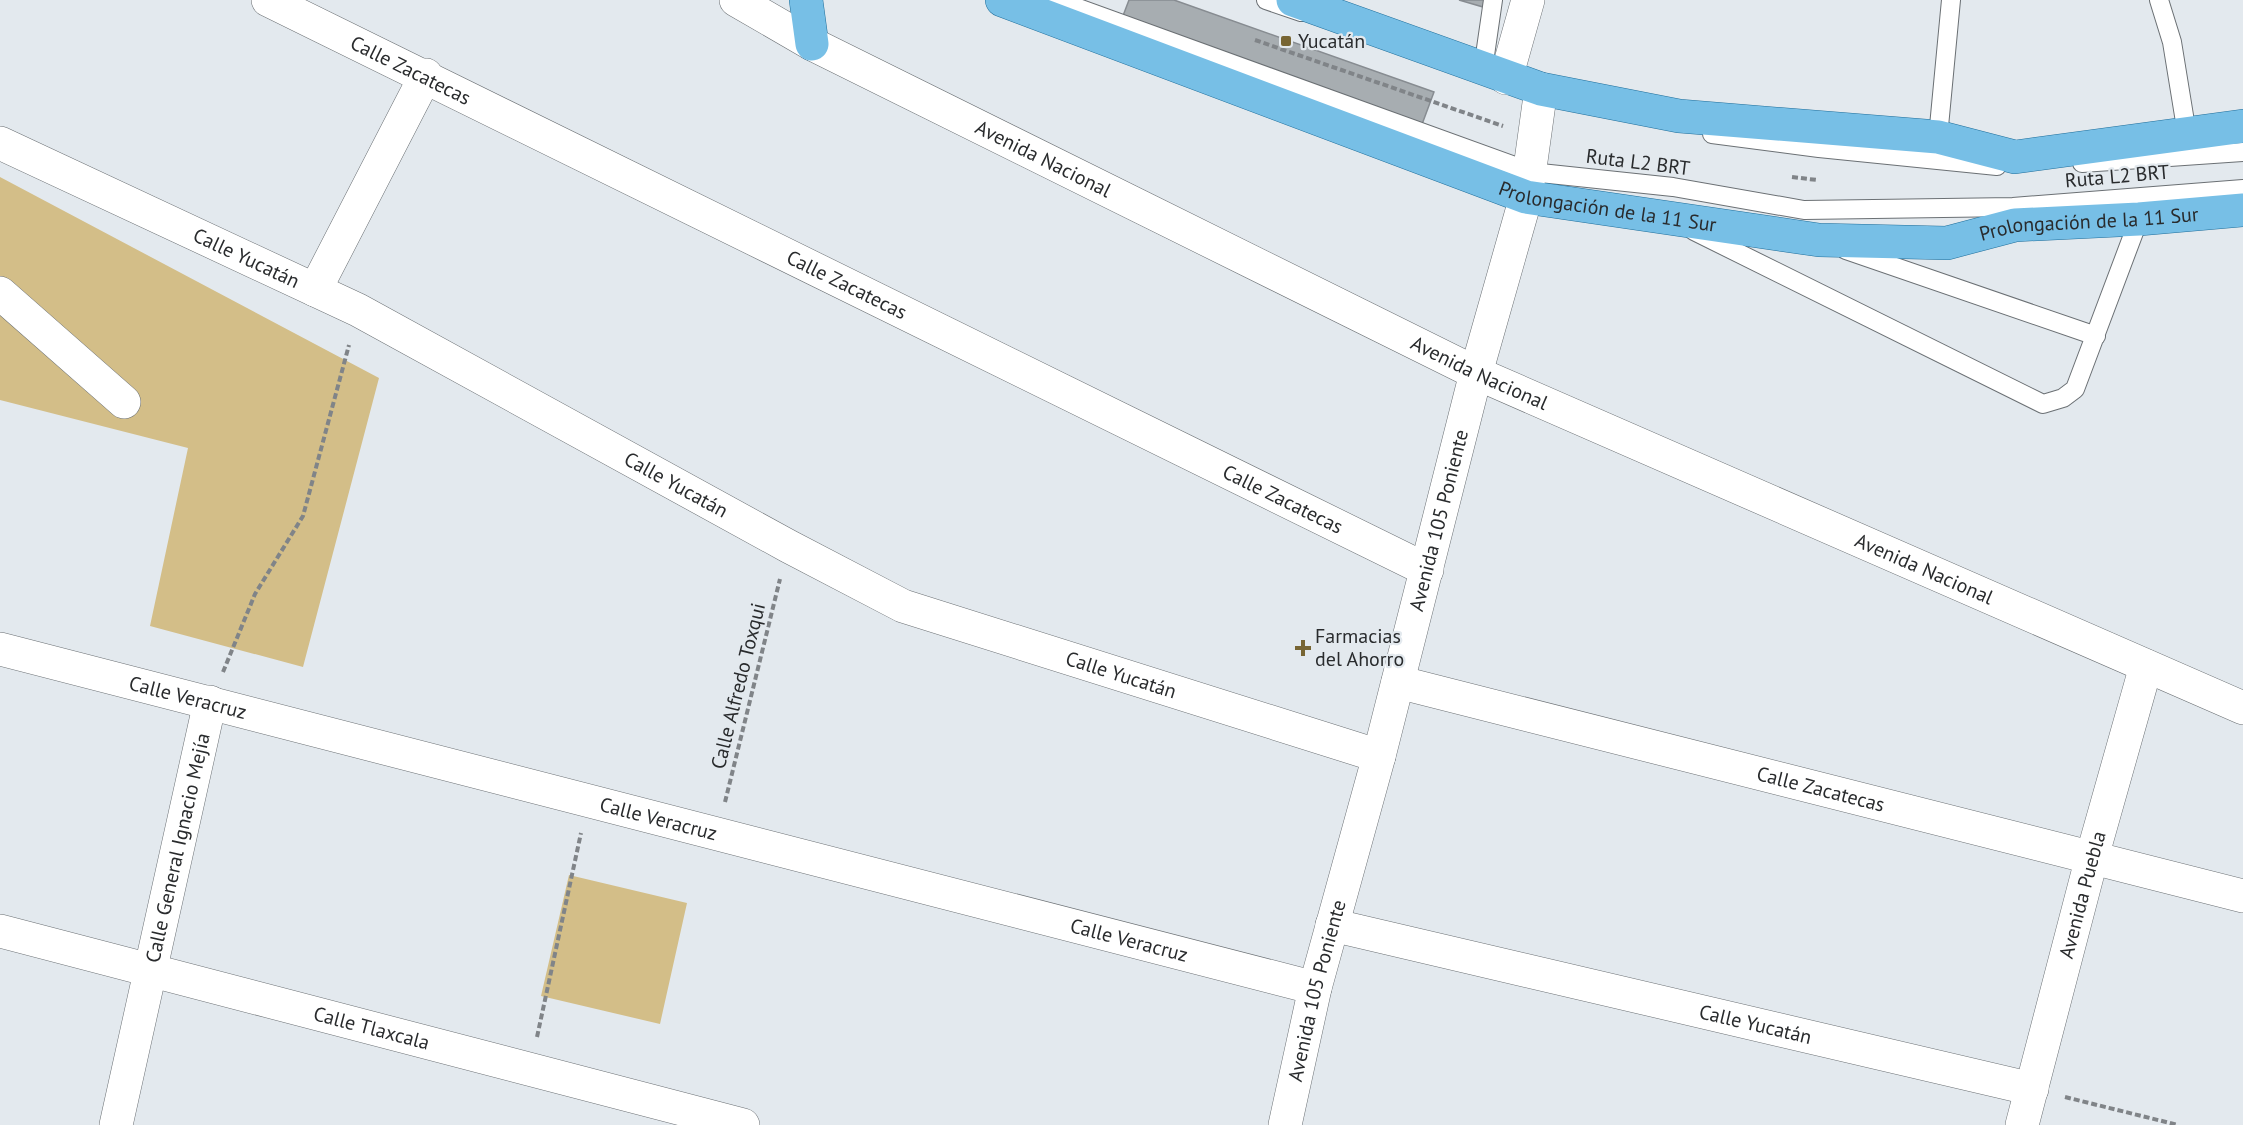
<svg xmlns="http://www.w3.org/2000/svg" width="2243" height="1125" viewBox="0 0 2243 1125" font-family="'PT Sans',sans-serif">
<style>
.green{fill:#d3be88}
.building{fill:#a7adb1;stroke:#878c91;stroke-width:1.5}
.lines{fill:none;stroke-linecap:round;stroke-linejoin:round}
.service-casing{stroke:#6b7074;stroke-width:20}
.minor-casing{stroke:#6b7074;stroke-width:34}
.tertiary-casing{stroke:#6b7074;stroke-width:34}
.secondary-casing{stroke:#6b7074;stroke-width:34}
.primary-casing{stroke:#216f9b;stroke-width:34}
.path{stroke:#808488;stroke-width:4;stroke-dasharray:6 3;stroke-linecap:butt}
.service{stroke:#fff;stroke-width:18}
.minor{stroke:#fff;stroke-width:33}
.tertiary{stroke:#fff;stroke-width:33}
.secondary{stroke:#fff;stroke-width:33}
.primary{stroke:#77bfe6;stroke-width:33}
.poi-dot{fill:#776533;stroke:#e3e9ee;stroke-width:2}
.labels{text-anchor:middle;stroke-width:4.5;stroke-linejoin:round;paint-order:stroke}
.poi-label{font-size:20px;fill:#292b2d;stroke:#e3e9ee;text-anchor:start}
.street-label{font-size:20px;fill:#292b2d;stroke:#e3e9ee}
</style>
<rect width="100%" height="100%" fill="#e3e9ee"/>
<path class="green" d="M0,177L379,378L303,667L150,626L188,448L0,400Z
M569,875L687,903L660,1024L541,996Z"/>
<path class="building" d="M1129,0H1174L1434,92L1421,127L1121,21Z
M1459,0H1485L1483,7Z"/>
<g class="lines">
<defs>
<path id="service" d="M1056,0L1531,172L1673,187L1804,210L2013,207L2243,189
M1266,0L1301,12
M2159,0L2172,42L2187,134
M1483,69L1493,0
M1712,134L1819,148L1997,166
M1938,137L1951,0
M2082,163L2243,152
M1694,231L2043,404L2063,398L2075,389L2139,219
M1846,250L2096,336"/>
<g id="minor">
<path id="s1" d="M268,0L1427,570"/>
<path d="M1506,78L1528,0"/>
<path id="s2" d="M0,143L358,310L788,546L903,606L1379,756"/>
<path d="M315,290L426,75"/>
<path d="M0,293L124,402"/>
<path id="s3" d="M0,649L1315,988"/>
<path id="s4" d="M1398,682L2243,896"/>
<path id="s5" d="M1332,925L2032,1089"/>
<path id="s6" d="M0,931L743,1125"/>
<path id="s7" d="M116,1125L210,702"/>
<path id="s8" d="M2022,1125L2092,857L2146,666"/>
</g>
<g id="tertiary">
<path id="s9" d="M1285,1125L1315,988L1379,756L1476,373L1526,197L1541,89"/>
</g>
<g id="secondary">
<path id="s10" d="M736,0L812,44L1476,373L2243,708"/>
</g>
<g id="primary">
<path d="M806,0L812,44"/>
<path id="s11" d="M1002,0L1526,197L1819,240L1947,243L2015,225L2139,219L2243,210"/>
<path d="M1293,0L1541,89L1679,116L1938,137L2015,157L2243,126"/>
</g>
</defs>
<use href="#service" class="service-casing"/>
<use href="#minor" class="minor-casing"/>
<use href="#tertiary" class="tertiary-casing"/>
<use href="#secondary" class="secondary-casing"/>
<use href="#primary" class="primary-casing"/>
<path class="path" d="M1255,40L1503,126
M1792,177L1817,180
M223,672L255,594L303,516L349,345
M725,802L780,579
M537,1037L581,833
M2065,1097L2178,1125"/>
<use href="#service" class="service"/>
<use href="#minor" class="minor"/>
<use href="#tertiary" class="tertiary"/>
<use href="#secondary" class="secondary"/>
<use href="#primary" class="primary"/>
</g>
<g class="poi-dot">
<rect x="1280" y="35" width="12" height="12" rx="3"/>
<path d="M1300 639h6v6h6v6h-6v6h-6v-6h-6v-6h6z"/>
</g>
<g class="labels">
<g class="poi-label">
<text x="1298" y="48">Yucatán</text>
<text x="1315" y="643">Farmacias<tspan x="1315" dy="23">del Ahorro</tspan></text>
</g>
<g class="street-label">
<text dy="7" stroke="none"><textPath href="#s1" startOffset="159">Calle Zacatecas</textPath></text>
<text dy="7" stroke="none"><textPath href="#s10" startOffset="346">Avenida Nacional</textPath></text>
<text transform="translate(1638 162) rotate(7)" y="7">Ruta L2 BRT</text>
<text transform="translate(2117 176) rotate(-5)" y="7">Ruta L2 BRT</text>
<text dy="7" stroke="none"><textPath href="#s11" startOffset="642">Prolongación de la 11 Sur</textPath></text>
<text dy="7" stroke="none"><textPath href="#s11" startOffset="1128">Prolongación de la 11 Sur</textPath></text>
<text dy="7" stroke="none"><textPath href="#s2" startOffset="272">Calle Yucatán</textPath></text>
<text dy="7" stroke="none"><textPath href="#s1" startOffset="645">Calle Zacatecas</textPath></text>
<text dy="7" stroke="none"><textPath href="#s10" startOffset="832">Avenida Nacional</textPath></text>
<text dy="7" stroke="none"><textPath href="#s2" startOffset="758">Calle Yucatán</textPath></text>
<text dy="7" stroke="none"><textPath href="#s1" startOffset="1131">Calle Zacatecas</textPath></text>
<text dy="7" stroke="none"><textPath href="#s9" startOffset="624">Avenida 105 Poniente</textPath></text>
<text dy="7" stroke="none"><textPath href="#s10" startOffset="1318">Avenida Nacional</textPath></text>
<text dy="7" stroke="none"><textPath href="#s2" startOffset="1244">Calle Yucatán</textPath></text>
<text transform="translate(738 686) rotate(-76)" y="7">Calle Alfredo Toxqui</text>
<text dy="7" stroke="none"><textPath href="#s3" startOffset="194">Calle Veracruz</textPath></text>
<text dy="7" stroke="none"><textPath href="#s4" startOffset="436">Calle Zacatecas</textPath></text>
<text dy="7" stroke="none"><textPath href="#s3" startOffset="680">Calle Veracruz</textPath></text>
<text dy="7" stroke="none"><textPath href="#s7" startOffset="284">Calle General Ignacio Mejía</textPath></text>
<text dy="7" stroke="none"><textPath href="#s8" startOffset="238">Avenida Puebla</textPath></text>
<text dy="7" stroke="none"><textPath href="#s3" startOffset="1166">Calle Veracruz</textPath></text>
<text dy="7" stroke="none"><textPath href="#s9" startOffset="138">Avenida 105 Poniente</textPath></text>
<text dy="7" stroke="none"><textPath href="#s5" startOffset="435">Calle Yucatán</textPath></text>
<text dy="7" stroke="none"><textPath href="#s6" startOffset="384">Calle Tlaxcala</textPath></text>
</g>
</g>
</svg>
